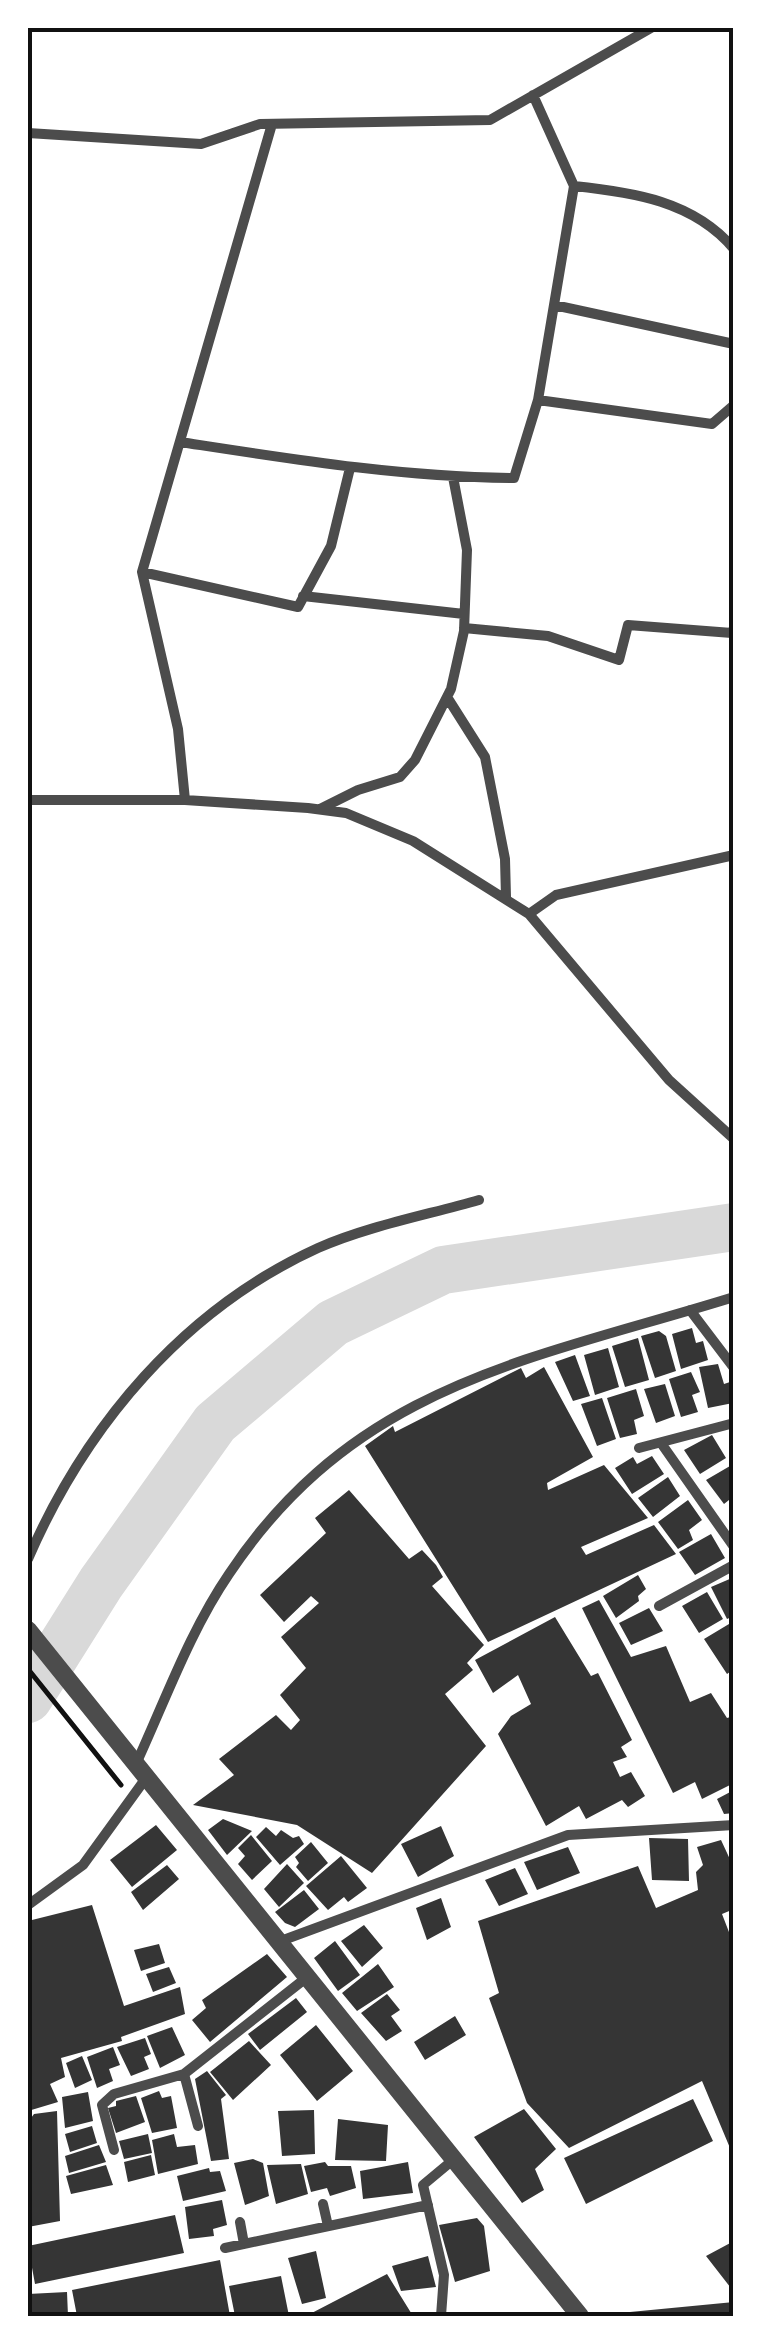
<svg xmlns="http://www.w3.org/2000/svg" width="761" height="2344" viewBox="0 0 761 2344" font-family="'Noto Sans',sans-serif">
<style>
.lines{fill:none;stroke-linecap:round;stroke-linejoin:round}
.river{stroke:#d9d9d9;stroke-width:48}
.building{fill:#353535}
.path{stroke:#111;stroke-width:5}
.minor{stroke:#4c4c4c;stroke-width:10}
.tertiary{stroke:#4c4c4c;stroke-width:18}
.neatline{fill:none;stroke:#111;stroke-width:4}
</style>
<rect width="100%" height="100%" fill="#fff"/>
<g class="lines">
<path class="river" d="M28,1699L101,1583L215,1423L333,1323L443,1270L734,1227"/>
</g>
<path class="building" d="M692,1328L696,1343L703,1341L708,1360L681,1369L672,1334Z
M659,1331L666,1336L676,1371L655,1378L641,1336Z
M638,1338L649,1380L625,1387L612,1346Z
M608,1348L619,1387L595,1395L584,1355Z
M575,1355L590,1396L573,1401L555,1362Z
M718,1364L724,1384L730,1382L733,1403L708,1408L699,1367Z
M544,1367L593,1457L547,1483L548,1490L604,1465L648,1518L581,1547L586,1555L654,1525L676,1554L488,1642L365,1446L393,1426L395,1432L521,1368L526,1378Z
M691,1372L700,1392L692,1395L698,1412L681,1417L669,1379Z
M665,1384L675,1416L656,1423L644,1389Z
M636,1389L644,1416L634,1420L637,1434L620,1438L607,1398Z
M602,1398L616,1439L597,1446L581,1404Z
M712,1435L726,1458L700,1474L684,1450Z
M652,1456L664,1474L632,1494L615,1468L633,1457L637,1464Z
M730,1466L734,1496L724,1504L706,1480Z
M668,1477L680,1496L653,1517L638,1498Z
M349,1490L409,1559L422,1550L436,1565L443,1577L432,1586L484,1645L467,1663L473,1670L445,1694L486,1746L372,1873L297,1825L193,1805L234,1775L219,1759L276,1715L291,1730L300,1720L280,1695L306,1668L281,1637L319,1603L311,1596L284,1622L260,1595L326,1533L315,1518Z
M688,1500L702,1520L689,1530L693,1540L678,1549L658,1522Z
M711,1534L725,1558L695,1575L679,1552Z
M638,1575L646,1589L638,1596L639,1601L616,1618L603,1596Z
M732,1578L734,1616L727,1619L711,1587Z
M707,1592L723,1619L699,1633L682,1606Z
M599,1600L631,1657L666,1646L690,1702L711,1693L727,1718L734,1716V1783L702,1799L695,1782L673,1793L582,1608Z
M649,1608L663,1631L631,1645L619,1623Z
M555,1617L591,1676L598,1673L632,1740L621,1747L627,1757L613,1762L620,1777L631,1772L645,1796L628,1807L622,1800L586,1819L579,1806L546,1826L498,1734L511,1716L531,1704L518,1675L493,1693L475,1660Z
M729,1624L734,1630V1669L727,1674L704,1639Z
M734,1790V1813L724,1814L717,1799Z
M223,1819L252,1831L227,1855L208,1830Z
M156,1825L177,1850L132,1887L110,1860Z
M441,1826L454,1856L418,1877L401,1844Z
M266,1827L276,1836L281,1830L293,1838L299,1836L304,1844L280,1865L256,1837Z
M251,1835L272,1861L252,1880L238,1864L245,1856L238,1848Z
M649,1838L688,1839L689,1881L652,1880Z
M721,1840L734,1868V1909L722,1914L734,1945V2146L730,2148L702,2081L569,2148L527,2103L489,1998L499,1993L478,1921L638,1866L656,1908L698,1890L696,1872L703,1865L697,1847Z
M311,1842L328,1863L308,1881L296,1867L299,1863L295,1857Z
M568,1847L580,1873L537,1890L524,1862Z
M341,1856L367,1888L348,1902L344,1897L328,1910L306,1886Z
M287,1864L304,1883L279,1907L264,1889Z
M167,1865L179,1879L143,1910L131,1892Z
M515,1868L528,1894L499,1906L485,1880Z
M304,1890L319,1909L295,1927L285,1923L275,1912Z
M441,1898L451,1927L427,1940L416,1908Z
M92,1905L124,2006L180,1987L185,2014L121,2037L122,2041L61,2058L65,2077L50,2084L58,2102L28,2111V1921Z
M364,1925L383,1948L362,1967L341,1941Z
M335,1941L360,1975L338,1991L314,1958Z
M159,1944L165,1963L141,1971L134,1950Z
M267,1954L287,1977L210,2042L192,2020L206,2008L202,2000Z
M378,1964L394,1987L357,2011L342,1993Z
M169,1967L176,1983L153,1992L146,1974Z
M387,1994L400,2010L391,2016L402,2031L386,2041L361,2013Z
M296,1998L307,2012L260,2050L248,2034Z
M455,2016L466,2035L425,2060L414,2042Z
M316,2025L353,2071L317,2101L280,2055Z
M172,2027L185,2055L160,2068L147,2036Z
M145,2038L151,2054L144,2057L149,2069L131,2076L117,2047Z
M249,2041L271,2065L233,2100L210,2072Z
M113,2047L120,2065L109,2069L113,2081L97,2088L87,2057Z
M82,2056L92,2080L75,2088L66,2063Z
M207,2071L226,2095L221,2099L229,2159L211,2161L195,2079Z
M159,2091L162,2098L171,2096L177,2128L152,2133L141,2098Z
M88,2092L93,2121L65,2128L62,2097Z
M136,2096L145,2122L116,2133L108,2108L116,2106V2101Z
M693,2099L713,2141L586,2204L564,2158Z
M524,2109L556,2149L535,2169L544,2190L522,2203L474,2137Z
M314,2110L315,2154L282,2156L278,2111Z
M57,2111L60,2221L28,2227V2122L34,2114Z
M338,2119L388,2125L386,2161L335,2160Z
M92,2126L97,2143L70,2152L65,2134Z
M148,2134L152,2153L124,2159L119,2141Z
M174,2134L177,2147L195,2145L198,2164L158,2174L152,2140Z
M99,2145L106,2162L69,2173L65,2156Z
M151,2155L155,2175L128,2182L124,2162Z
M253,2159L263,2163L269,2196L245,2205L234,2163Z
M325,2162L328,2166H351L356,2188L330,2196L327,2188L311,2192L304,2166Z
M408,2162L413,2193L363,2199L360,2171Z
M301,2164L308,2194L276,2204L267,2165Z
M106,2165L113,2185L71,2194L66,2176Z
M209,2168L210,2172L220,2171L226,2191L183,2201L177,2176Z
M222,2200L227,2225L213,2229L214,2236L189,2239L185,2207Z
M175,2215L184,2253L35,2284L28,2246Z
M477,2218L484,2226L490,2271L455,2282L439,2225Z
M734,2241V2292L706,2256Z
M316,2251L326,2298L302,2304L288,2258Z
M428,2256L436,2287L401,2291L392,2266Z
M220,2260L230,2316H77L72,2290Z
M387,2274L413,2316H306Z
M281,2276L289,2316H235L229,2286Z
M67,2292L68,2316H28V2294Z
M734,2302V2316H630V2312Z
M458,2312L511,2313V2316H458Z"/>
<g class="lines">
<path class="path" d="M28,1669L121,1785"/>
<path class="minor" d="M28,133L201,144L260,124L490,120L651,28
M574,186C632,192 694,201 734,249
M554,305L734,344
M538,400L712,424L734,405
M180,442C291,459 401,477 514,478L538,400L574,186L533,95
M142,572L298,607L331,546L350,468
M303,596L464,614
M464,628L548,636L619,660L628,625L732,633L734,628
M447,697L485,757L505,859L506,897
M28,800H185L308,808L346,813L413,841L529,914L669,1080L734,1139
M185,800L178,729L142,572L272,124
M320,809L358,790L400,777L415,760L451,689L464,631L467,550L453,477
M529,914L556,895L734,855
M690,1310L734,1368
M661,1443L734,1547
M639,1448L734,1423
M28,1559C86,1425 184,1309 318,1248C368,1226 427,1215 479,1200
M659,1606L734,1565
M136,1764C165,1701 190,1631 229,1574C356,1383 531,1360 734,1297
M28,1905L83,1865L146,1778
M278,1942L568,1835L734,1825
M184,2074L198,2126
M114,2150L102,2105L114,2094L184,2074L306,1978
M323,2204L328,2226
M240,2222L244,2244
M225,2248L428,2205
M441,2316L444,2275L423,2185L453,2160"/>
<path class="tertiary" d="M28,1630L580,2316"/>
</g>
<rect width="761" height="2344" fill="none" stroke="#ffffff" stroke-width="60"/>
<rect x="30" y="30" width="701" height="2284" class="neatline"/>
</svg>
